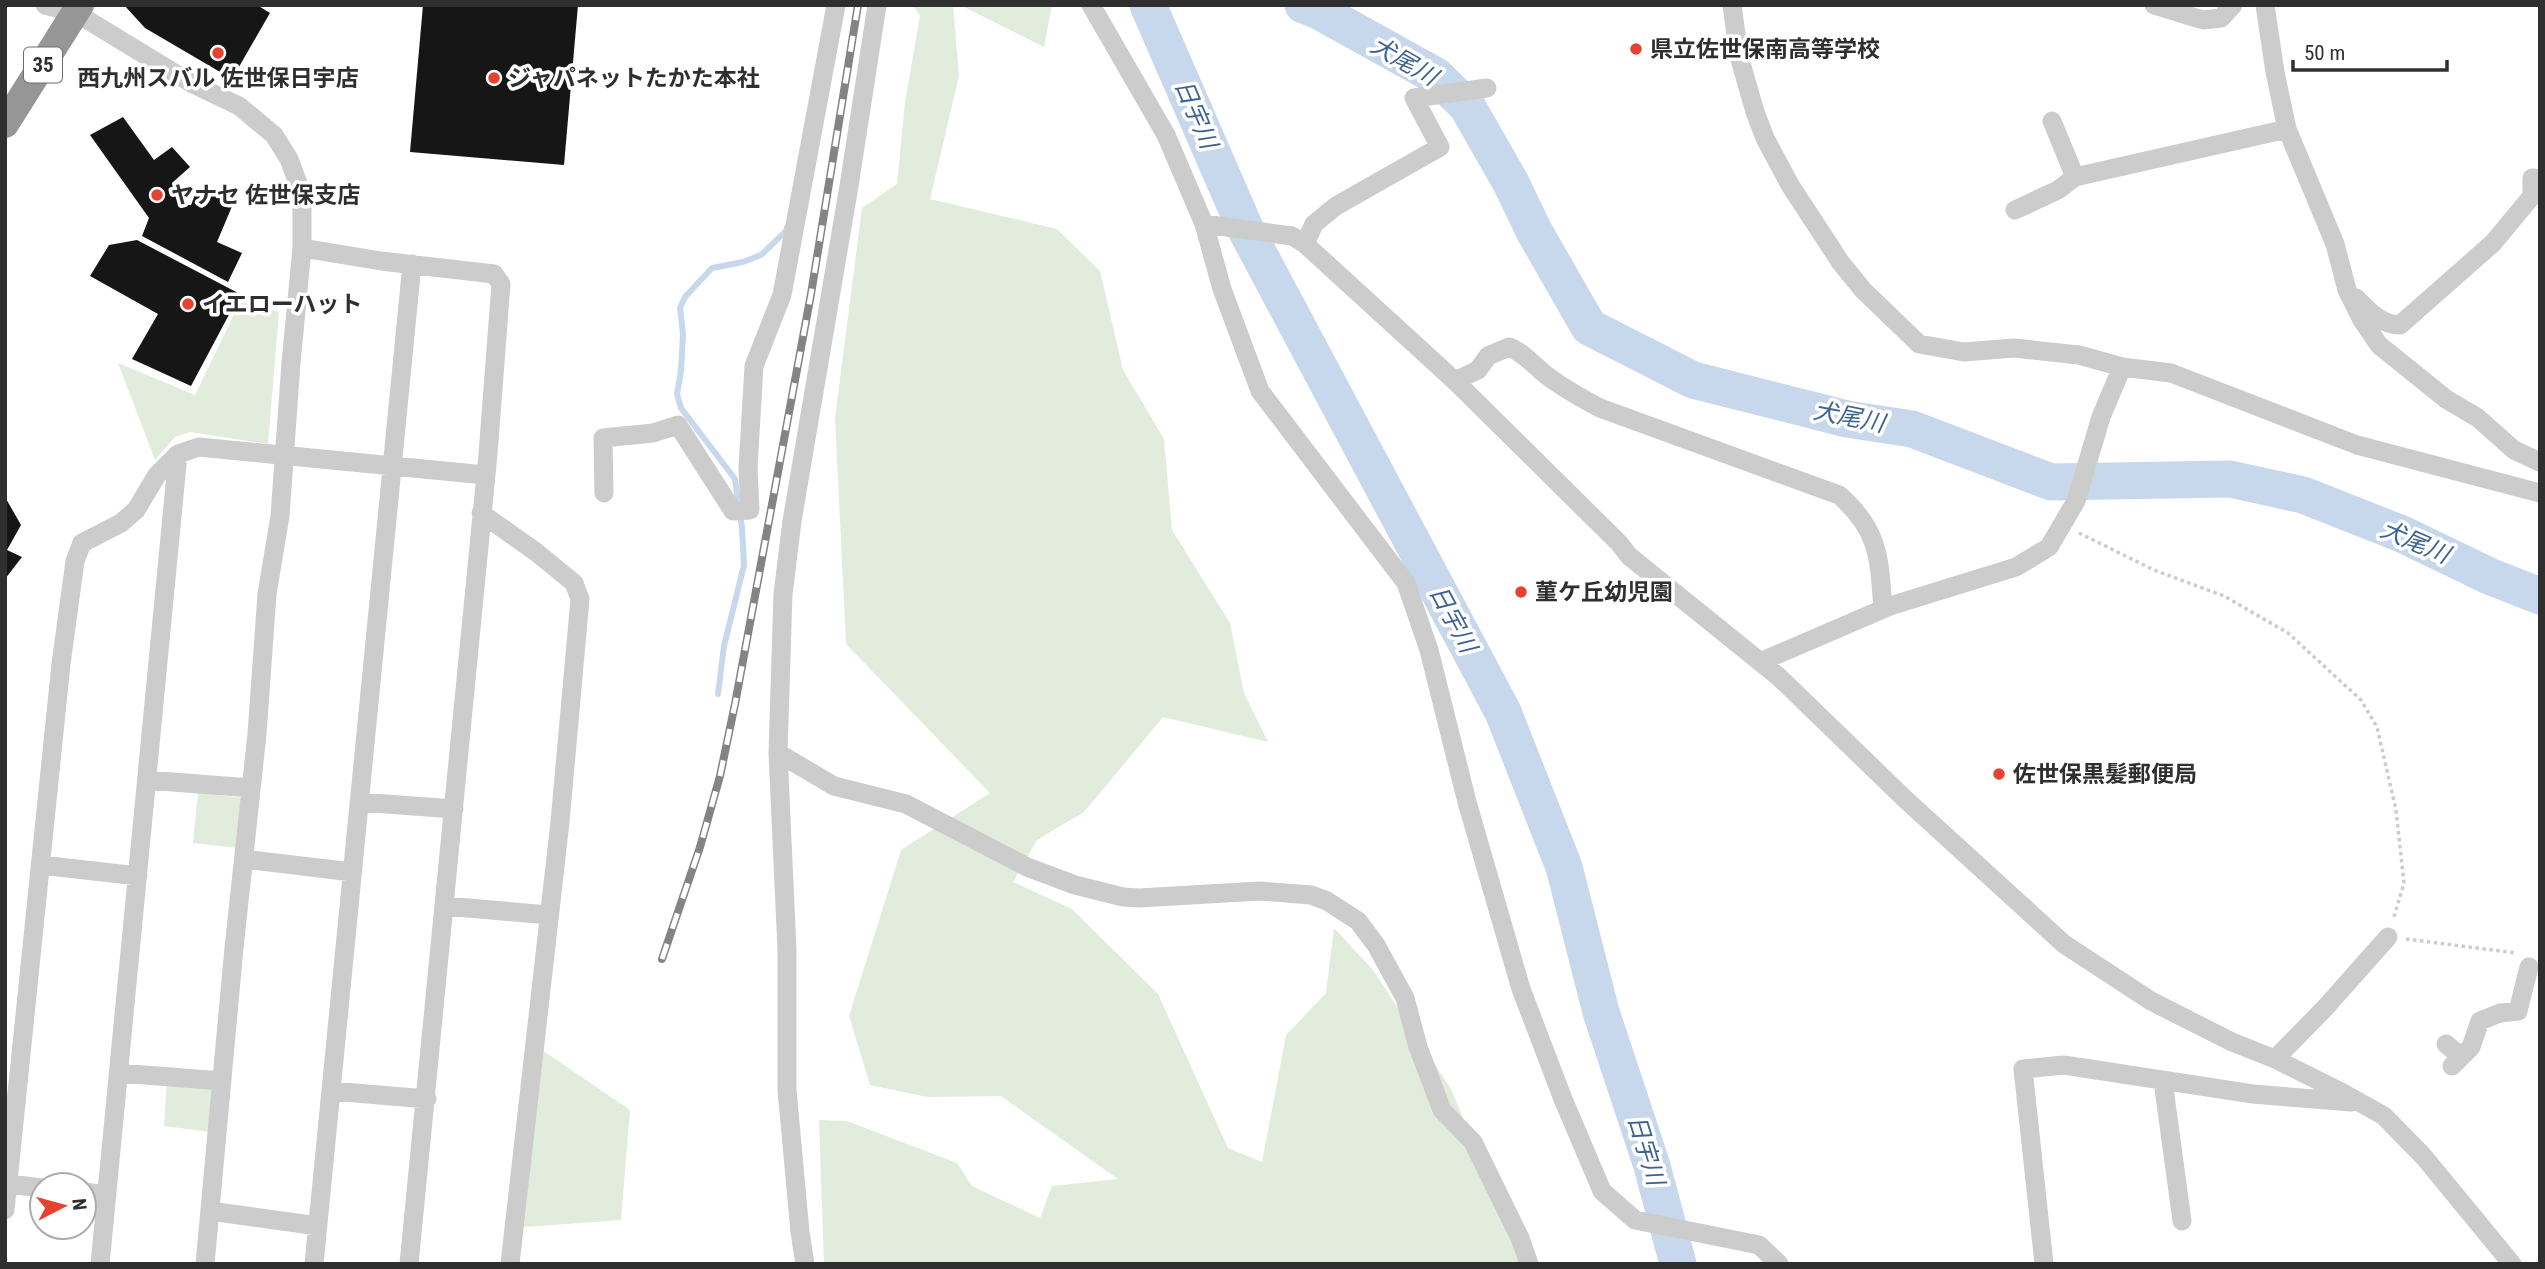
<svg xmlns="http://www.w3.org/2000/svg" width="2545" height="1269" viewBox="0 0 2545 1269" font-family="'Roboto Condensed','Noto Sans JP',sans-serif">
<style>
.green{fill:#e2ecdc}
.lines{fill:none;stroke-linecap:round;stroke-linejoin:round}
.stream{stroke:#c8d8ec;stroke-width:6}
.river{stroke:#c8d8ec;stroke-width:37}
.building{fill:#161616}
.path{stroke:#ccc;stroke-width:3.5;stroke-dasharray:3.5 3.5;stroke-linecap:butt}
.minor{stroke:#ccc;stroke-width:19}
.highway{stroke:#969696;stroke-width:28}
.rail-casing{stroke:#848484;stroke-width:8}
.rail{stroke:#fff;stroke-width:5;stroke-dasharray:16;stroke-linecap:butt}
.poi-dot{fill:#e54231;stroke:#fff;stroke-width:2.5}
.labels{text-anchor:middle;stroke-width:7;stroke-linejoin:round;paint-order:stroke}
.shield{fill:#fff;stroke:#6d6d6d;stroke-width:2}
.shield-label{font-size:21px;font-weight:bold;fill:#2f2f2f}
.poi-label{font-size:23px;font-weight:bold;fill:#2f2f2f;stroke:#fff;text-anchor:start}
.water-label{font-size:24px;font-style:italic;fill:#3c6291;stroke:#fff}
</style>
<rect width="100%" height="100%" fill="#fff"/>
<path class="green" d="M913,5H953L959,76L930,199L1057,229L1100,271L1123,370L1164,439L1172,530L1230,623L1244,693L1268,742L1163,717L1084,812L1037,840L1013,882L1072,909L1158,994L1228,1148L1262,1162L1286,1035L1326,993L1334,928L1373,970L1451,1089L1524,1264H824L819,1120L847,1121L957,1163L972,1186L1040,1218L1052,1186L1118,1179L1001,1096L927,1097L870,1085L849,1016L901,850L990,793L846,644L835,418L862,208L897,184L905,102L920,16Z
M960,5H1052L1044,47Z
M240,302L279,312L268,444L190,432L175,437L155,460L118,363L195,395Z
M198,793L243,798L237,848L193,843Z
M542,1050L630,1110L621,1220L524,1227Z
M167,1080L215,1085L210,1132L164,1126Z"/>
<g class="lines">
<path class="stream" d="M718,694L724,646L744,565L742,528L735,479L681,408L677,394L681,371L683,334L680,308L685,297L712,268L743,262L761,255L786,231L787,227"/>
<path class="river" d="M1148,5L1245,228L1503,712L1564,867L1601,1012L1652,1166L1678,1264
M1303,5L1319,11L1436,76L1467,106L1511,183L1534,231L1589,327L1693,380L1847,419L1912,429L2051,482L2230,479L2303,495L2402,534L2489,576L2540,596"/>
</g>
<path class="building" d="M124,5H257L270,13L232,79L145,28Z
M423,5H578L564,165L410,152Z
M123,117L154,160L172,147L190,167L172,183L186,205H191L198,187L233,204L217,242L242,253L228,282L142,236L149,218L90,135Z
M137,240L240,294L191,386L132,359L158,314L90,276L109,245Z
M5,497L21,525L7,550L22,557L5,579Z"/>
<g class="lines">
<path class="path" d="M2079,533L2154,570L2224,596L2288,633L2361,700L2377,727L2396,810L2404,883L2393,920
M2406,939L2516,953"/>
<path class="minor" d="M45,5L76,13L191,83L239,106L274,135L289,159L302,194V248L291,363L280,516L267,594L257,734L234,948L205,1264
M1091,5L1166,135L1204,224L1222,289L1260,391L1406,583L1429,650L1467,802L1521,989L1563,1099L1602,1191L1635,1220L1759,1245L1779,1264
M1732,5L1739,56L1755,112L1765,138L1790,185L1841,263L1863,290L1919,344L1964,352L2014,348L2079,355L2122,367L2171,373L2357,445L2540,493
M2154,5L2203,20L2221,18L2233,5
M2265,5L2275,72L2287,129L2335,244L2347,290L2362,320L2379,345L2446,399L2478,418L2514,450L2540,462
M2052,121L2075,177
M2015,210L2058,190L2075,177L2287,129
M1204,224L1292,236L1305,244L1455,381L1619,543L1629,556L1779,677L1905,799L2064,944L2151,1001L2232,1042L2275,1059L2343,1093L2384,1116L2424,1157L2512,1264
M1305,244L1314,224L1336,206L1440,147L1414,98L1487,88
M302,248L381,261L494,274L501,284L488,454L409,1264
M2356,298C2369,311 2381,325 2400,325L2493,243L2532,196V178L2540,179
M1455,381L1478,370L1488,356L1509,347C1525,353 1533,365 1546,375C1563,388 1581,398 1600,408L1839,495C1880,531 1879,558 1883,609
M604,493L603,438L653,433L678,425L733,511L750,510L748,468L754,366L782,295L836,5
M481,513L536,552L574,583L580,599L560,822L510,1264
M1760,662L1890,606L2016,567L2049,547L2076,501L2101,417L2122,367
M778,753L834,786L906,804L1027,867L1075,885L1123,897L1139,898L1260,891L1311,895L1327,901L1358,921L1376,945L1405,998L1418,1047L1442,1110L1473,1142L1520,1238L1529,1264
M147,780L251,788
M359,802L454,809
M244,859L352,872
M41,865L138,876
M445,906L549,915
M2446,1044L2461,1057
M2275,1059L2325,1008L2388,937
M2452,1066L2471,1047L2480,1021L2500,1013L2518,1011L2529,967
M119,1073L222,1081
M2163,1081L2182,1221
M331,1091L427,1099
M8,1184L42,1188
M84,1192L107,1195
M5,1210L61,664L75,561L82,543L121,523L136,510L157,475L178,454L199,447L485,475
M210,1211L318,1226
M100,1264L178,454
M314,1264L412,264
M805,1264L800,1232L787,1090V950L778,753L783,594L792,521L849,186L877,5
M2044,1264L2023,1069L2064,1065L2253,1094L2351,1102"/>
<path class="highway" d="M5,124L80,5"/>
<defs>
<path id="rail" d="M662,959L700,847L720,776L735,704L811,294L858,5"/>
</defs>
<use href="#rail" class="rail-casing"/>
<use href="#rail" class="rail"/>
</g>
<g class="poi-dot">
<circle cx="1636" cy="49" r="7"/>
<circle cx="218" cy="53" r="7"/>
<circle cx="494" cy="78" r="7"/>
<circle cx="157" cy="195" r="7"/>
<circle cx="188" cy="304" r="7"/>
<circle cx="1521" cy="592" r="7"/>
<circle cx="1999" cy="774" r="7"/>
</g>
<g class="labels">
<rect class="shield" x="24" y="47.5" width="38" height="35" rx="5"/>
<g class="shield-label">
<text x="43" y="72">35</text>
</g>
<g class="poi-label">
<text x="1650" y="57">県立佐世保南高等学校</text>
<text x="218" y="86" text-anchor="middle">西九州スバル 佐世保日宇店</text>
<text x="508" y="86">ジャパネットたかた本社</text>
<text x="171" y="203">ヤナセ 佐世保支店</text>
<text x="202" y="312">イエローハット</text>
<text x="1535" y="600">菫ケ丘幼児園</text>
<text x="2013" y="782">佐世保黒髪郵便局</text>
</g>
<g class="water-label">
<text transform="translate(1404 61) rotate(30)" y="8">犬尾川</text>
<text transform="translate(1196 114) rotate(67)" y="8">日宇川</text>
<text transform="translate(1849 417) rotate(11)" y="8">犬尾川</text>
<text transform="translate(2415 542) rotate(23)" y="8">犬尾川</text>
<text transform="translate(1453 619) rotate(62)" y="8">日宇川</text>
<text transform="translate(1646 1150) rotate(73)" y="8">日宇川</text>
</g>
</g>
<rect width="2545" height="1269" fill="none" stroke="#2f2f2f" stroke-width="14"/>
<g transform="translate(63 1206) rotate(84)"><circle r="33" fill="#ffffff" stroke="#acacac" stroke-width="2"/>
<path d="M0-5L12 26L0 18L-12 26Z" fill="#e54231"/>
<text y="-10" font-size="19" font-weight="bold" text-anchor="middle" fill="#2f2f2f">N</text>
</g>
<path d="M2293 60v10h154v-10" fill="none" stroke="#2f2f2f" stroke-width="3.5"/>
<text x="2304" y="60" font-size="21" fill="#2f2f2f" stroke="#ffffff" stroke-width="5" paint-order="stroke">50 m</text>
</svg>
